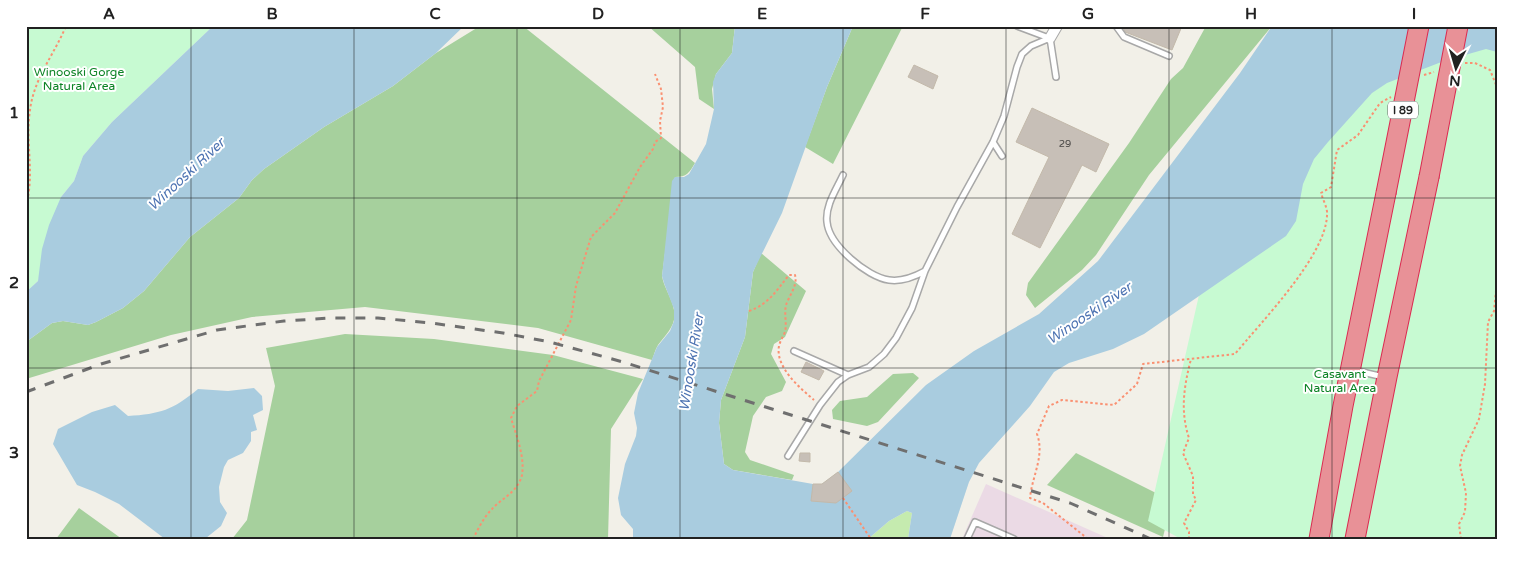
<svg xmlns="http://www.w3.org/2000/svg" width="1523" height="565" viewBox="0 0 1523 565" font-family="'Varela Round',sans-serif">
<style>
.industrial{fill:#ebdae5}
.grass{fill:#c5ebaf}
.forest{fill:#a6d09d}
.park{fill:#c7fad2}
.water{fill:#a9ccdf}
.building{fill:#c7bfb7;stroke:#c3b9aa}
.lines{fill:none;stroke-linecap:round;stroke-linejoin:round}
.lane-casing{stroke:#a8a8a8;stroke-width:8}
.street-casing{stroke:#a8a8a8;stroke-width:12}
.highway-casing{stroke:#db2a50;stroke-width:21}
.path{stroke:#fa9071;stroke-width:2;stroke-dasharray:2.5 2.5;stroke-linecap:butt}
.lane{stroke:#fff;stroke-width:5}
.street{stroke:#fff;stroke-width:10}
.highway{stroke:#e89197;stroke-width:19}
.rail{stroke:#6f6f6f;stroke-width:3;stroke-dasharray:10 10;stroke-linecap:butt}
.highway-bridge-casing{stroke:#db2a50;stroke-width:21;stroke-linecap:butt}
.highway-bridge{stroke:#e89197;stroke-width:19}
.grid{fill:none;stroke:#212121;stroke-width:1;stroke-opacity:0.55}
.labels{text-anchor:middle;stroke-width:4;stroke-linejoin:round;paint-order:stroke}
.number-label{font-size:10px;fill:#4a4846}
.shield{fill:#fff;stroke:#646464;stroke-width:1}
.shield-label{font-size:11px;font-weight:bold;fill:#212121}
.park-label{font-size:12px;fill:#0c8325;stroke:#fff}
.water-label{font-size:14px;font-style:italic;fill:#4d73b2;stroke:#fff}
.neatline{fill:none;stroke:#212121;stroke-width:2}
.grid-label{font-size:16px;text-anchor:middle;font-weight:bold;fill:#212121}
</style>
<rect width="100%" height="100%" fill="#f2f0e8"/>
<path class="industrial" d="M986,484L1110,539H962Z"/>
<path class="grass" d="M907,511L912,513L908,539H868L889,521Z"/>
<path class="forest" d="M480,26H523L695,163C689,173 687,177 675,177L662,276C664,288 672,298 674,310C677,325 666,334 658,345C655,350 654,355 652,360L538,328L365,307L252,317L171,335L26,379V342L52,323L63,321L88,325L96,322L123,308L144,291L190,237L239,198L252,180L264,169L324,127L393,86L436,53Z
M648,26H735L732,53L716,74L712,89L714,109L699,99L695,67Z
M853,26H903L833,164L805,147L827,87Z
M1206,26H1272L1149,175L1096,255L1082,270L1035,308L1026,295L1028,283L1129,143L1171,79L1183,68Z
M761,253L806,291L785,337L774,344L771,354L786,382L782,391L766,397L753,416L745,452L750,460L794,475L792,480L733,470L724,464L719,423L721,400L745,337L753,272Z
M345,334L434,339L553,355L643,379L611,429L608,539H232L247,520L275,386L266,348Z
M913,373L919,378L878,422L867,426L833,419L832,410L840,401L867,397L893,374Z
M1076,453L1172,501L1163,537L1047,485Z
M79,508L122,539H56Z"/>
<path class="park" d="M26,26H213L112,122L83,156L74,181L61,197L38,281L26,292Z
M1338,26H1497V539H1181L1148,521L1206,264Z"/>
<path class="water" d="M213,26H464L436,53L393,86L324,127L264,169L252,180L239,198L190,237L144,291L123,308L96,322L88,325L63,321L52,323L26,342V292L38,281L42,249L49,225L61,197L74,181L83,156L112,122Z
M735,26H853L827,87L782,213L753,272L745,337L721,400L719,423L724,464L733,470L813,484H822L838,472L926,385L974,351L1039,314L1098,261L1240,73L1272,26H1497V52L1486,49L1444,61L1387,83L1372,93L1328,142L1314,159L1303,184L1296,221L1286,236L1144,334L1113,349L1069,363L1054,372L1030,406L979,463L969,482L950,539H908L912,513L907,511L889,521L868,539H633V529L621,515L618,498L625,464L636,436L637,428L634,413L638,393L657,347L670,331L674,321V309L664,283L662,276L672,181L675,177H684L689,174L706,144L714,109L713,82L716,74L732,53Z
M254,388L262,396L263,410L253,415L257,430L251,432V441L243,453L228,460L224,467L219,487L220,502L227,513L221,526L206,538L165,539L119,504L95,492L77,485L53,444L58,429L92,412L115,405L128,416C160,414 173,410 198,389L228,391Z"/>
<path class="building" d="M1122,26H1182L1172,50L1125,32Z
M914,65L938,76L933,89L908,77Z
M1032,108L1109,144L1096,172L1082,165L1040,248L1012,234L1049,157L1016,142Z
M806,362L824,371L819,380L801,372Z
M800,453H810V462L799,461Z
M838,472L852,491L836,503L811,501L813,484H822Z"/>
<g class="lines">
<defs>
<path id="lane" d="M1017,26L1049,38
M1116,26L1124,37L1169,56
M1050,38L1056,77
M993,142L1002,156
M843,175C836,190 825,206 827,222C829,245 867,277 889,280C902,282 914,277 925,271
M794,351L848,375
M1353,370L1384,377
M788,456L820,405L838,382L848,375L869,367L884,354L896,338L912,308L925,271L957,207L993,142L1004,116L1017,67L1022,54L1031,46L1050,38
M967,539L975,522L1014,539"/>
<path id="street" d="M1050,38L1057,26"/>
<path id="highway" d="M1319,539L1343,406L1386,193
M1355,539L1387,377L1429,177"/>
</defs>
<use href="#lane" class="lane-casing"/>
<use href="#street" class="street-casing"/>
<use href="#highway" class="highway-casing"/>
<path class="path" d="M1465,63H1475L1490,70L1497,87
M1424,75L1434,72
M26,206C35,173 25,143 30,110C34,78 54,55 66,26
M749,311C769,304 776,291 789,275H795C798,285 789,296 786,305C784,314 787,323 785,332C783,337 780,341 779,346C775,367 800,388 814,400
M843,498L871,539
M473,539C478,529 484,517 492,509C502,498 518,492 522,475C525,456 516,435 511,418L517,406L537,391L539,381L571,320L576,286L591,237L615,213L640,167L653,149L655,142L661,138L660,121L663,107L661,89L655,74
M1088,539L1043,503L1030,498C1032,476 1045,456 1037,434L1049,406L1062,400L1114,405L1137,384L1143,364L1235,354C1261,322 1326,256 1327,215C1328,209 1323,200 1321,193L1331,187L1337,150L1358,135L1380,103L1391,97
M1189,539V532L1184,523L1196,500L1193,494V476L1183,453L1189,438C1180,411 1184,386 1191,359
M1461,539L1459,524L1465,512L1466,493L1460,466L1462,455L1479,419L1485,384L1488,322L1494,311L1497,281"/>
<use href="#lane" class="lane"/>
<use href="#street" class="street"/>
<use href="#highway" class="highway"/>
<path class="rail" d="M26,392L101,364L217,330L284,321L331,318H378L431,323L503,333L550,342L623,362L1070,503L1151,539"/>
<defs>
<path id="highway-bridge" d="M1429,177L1458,26
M1386,193L1419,26"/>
</defs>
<use href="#highway-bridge" class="highway-bridge-casing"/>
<use href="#highway-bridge" class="highway-bridge"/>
</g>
<path class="grid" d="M191,26V539M354,26V539M517,26V539M680,26V539M843,26V539M1006,26V539M1169,26V539M1332,26V539M26,198H1497M26,368H1497"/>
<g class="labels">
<g class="number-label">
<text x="1065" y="147">29</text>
</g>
<rect class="shield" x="1388" y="101.5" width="30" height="17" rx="4"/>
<g class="shield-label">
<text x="1403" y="114">I 89</text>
</g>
<g class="park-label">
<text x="79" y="76">Winooski Gorge<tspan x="79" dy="14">Natural Area</tspan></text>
<text x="1340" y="378">Casavant<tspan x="1340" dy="14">Natural Area</tspan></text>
</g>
<g class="water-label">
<text transform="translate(186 174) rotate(-43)" y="5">Winooski River</text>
<text transform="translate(1089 313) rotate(-34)" y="5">Winooski River</text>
<text transform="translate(691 362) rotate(-81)" y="5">Winooski River</text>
</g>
</g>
<rect width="1523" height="565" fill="none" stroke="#ffffff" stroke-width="55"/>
<g transform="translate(1456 68) rotate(185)" stroke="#ffffff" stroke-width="4" paint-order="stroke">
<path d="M0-4L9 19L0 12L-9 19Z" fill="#212121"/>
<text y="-8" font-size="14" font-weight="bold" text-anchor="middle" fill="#212121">N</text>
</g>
<rect x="28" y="28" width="1468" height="510" class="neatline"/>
<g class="grid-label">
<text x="109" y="19">A</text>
<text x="272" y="19">B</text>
<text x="435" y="19">C</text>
<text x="598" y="19">D</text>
<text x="762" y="19">E</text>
<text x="925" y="19">F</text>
<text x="1088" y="19">G</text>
<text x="1251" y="19">H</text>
<text x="1414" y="19">I</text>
<text x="14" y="118">1</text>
<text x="14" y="288">2</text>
<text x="14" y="458">3</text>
</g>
</svg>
